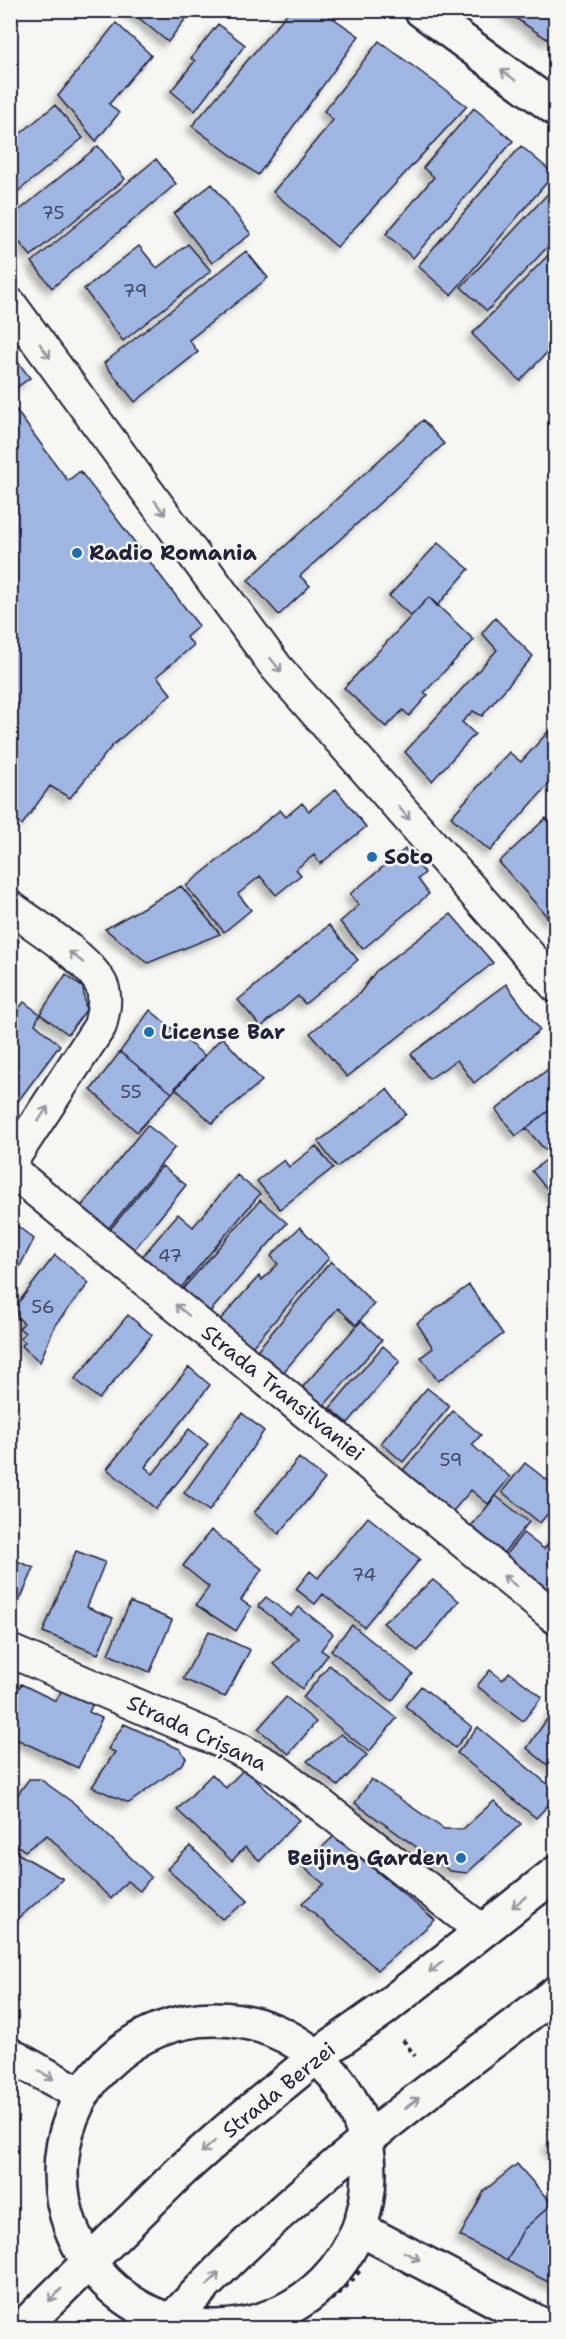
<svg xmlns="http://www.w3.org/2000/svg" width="566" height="2339" viewBox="0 0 566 2339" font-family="'Shantell Sans',sans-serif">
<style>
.building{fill:#9fb5e2;stroke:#22223b;stroke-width:1.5;filter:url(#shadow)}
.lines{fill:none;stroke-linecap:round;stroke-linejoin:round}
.street-casing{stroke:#22223b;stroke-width:36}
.secondary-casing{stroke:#22223b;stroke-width:38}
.primary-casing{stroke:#22223b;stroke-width:38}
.path{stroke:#22223b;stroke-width:4;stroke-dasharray:4.5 4.5;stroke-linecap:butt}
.street{stroke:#f6f6f2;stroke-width:32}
.secondary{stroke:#f6f6f2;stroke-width:33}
.primary{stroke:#f6f6f2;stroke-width:33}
.oneway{stroke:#9797a0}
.poi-dot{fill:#1f6fb2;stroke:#f6f6f2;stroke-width:2}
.labels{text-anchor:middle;stroke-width:5;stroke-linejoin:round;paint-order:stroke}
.number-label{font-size:18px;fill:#414765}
.poi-label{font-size:21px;font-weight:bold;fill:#22223b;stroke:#f6f6f2;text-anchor:start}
.street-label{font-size:21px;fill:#22223b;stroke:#f6f6f2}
</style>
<defs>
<filter id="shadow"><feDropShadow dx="-5.5" dy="5.5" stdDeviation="3" flood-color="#0004"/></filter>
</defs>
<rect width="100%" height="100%" fill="#f6f6f2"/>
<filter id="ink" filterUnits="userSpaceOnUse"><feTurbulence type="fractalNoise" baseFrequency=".0167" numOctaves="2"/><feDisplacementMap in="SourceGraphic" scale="12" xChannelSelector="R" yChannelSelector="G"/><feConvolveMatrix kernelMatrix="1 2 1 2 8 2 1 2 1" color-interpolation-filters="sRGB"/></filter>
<g filter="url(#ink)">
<path class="building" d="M129,10H192L168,42Z
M290,10H321L359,36L258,175L192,126Z
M503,10H556V32L550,41Z
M116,23L151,55L109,104L119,113L96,141L58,96Z
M218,24L245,45L195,111L171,91L195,61L191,58Z
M379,41L467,106L337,247L273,192L333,120L324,111Z
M55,105L83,138L10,198V142Z
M474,108L513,141L413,258L386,234L434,177L423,168Z
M98,146L125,179L31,256L10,231V218Z
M521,146L554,174L451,295L418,266Z
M156,159L176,184L52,288L32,262Z
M212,184L251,234L212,263L174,214Z
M555,186L556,238L487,311L461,287Z
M188,244L211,271L123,341L84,289L139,246L157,268Z
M556,247V343L520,381L472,334Z
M246,251L268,278L189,340L198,352L135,402L104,363Z
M10,351L30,378L10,392Z
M10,402L68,481L80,471L199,626L186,637L194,645L157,676L171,694L112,746L70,798L50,786L22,825L12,817L10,819Z
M423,420L444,444L300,576L310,586L279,615L248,580Z
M438,543L469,569L437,606L429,597L411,616L389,596Z
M429,597L474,640L424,693L428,695L409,716L403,710L386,727L344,688Z
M495,618L533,656L482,716L473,711L462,722L475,734L432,781L405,752L497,650L482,633Z
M556,723V776L490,851L451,817L509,752L521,762Z
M336,789L366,827L320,864L314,855L296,869L301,875L276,895L260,876L238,894L251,910L224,932L186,886L280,810L286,817L302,803L309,811Z
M546,818L553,825L556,823V915L550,920L499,862Z
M405,849L425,873L418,879L429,894L363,949L340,922L359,905L350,894Z
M181,886L220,934L148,963L105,929Z
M451,914L493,963L347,1077L310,1033L359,994L376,971Z
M329,925L358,960L305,1004L298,996L261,1027L238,1000Z
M10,935L19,941L10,951Z
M66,974L83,988L86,1010L68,1034L40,1014Z
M506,984L540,1030L474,1083L457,1060L429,1079L411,1054Z
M24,1002L40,1014L35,1024L60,1045L10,1112V1019Z
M150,1010L205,1056L172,1093L120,1052Z
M222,1037L262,1081L212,1123L175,1088Z
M120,1052L172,1093L137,1132L91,1090Z
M556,1063V1105L516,1136L496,1110Z
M387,1089L406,1114L337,1167L318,1142Z
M556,1105V1142L545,1150L526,1128Z
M147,1125L175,1147L107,1230L80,1208Z
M316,1146L333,1168L280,1209L257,1181L284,1160L289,1167Z
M556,1152V1200L532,1171Z
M162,1166L186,1185L132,1252L108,1232Z
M237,1175L260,1194L179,1290L141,1258L178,1214L193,1227Z
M260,1200L287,1223L208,1314L181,1291Z
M10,1220L34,1239L10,1285Z
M300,1227L329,1258L251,1348L220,1320L259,1276L262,1280L278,1264L271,1256Z
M55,1255L89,1283L55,1325L40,1362L22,1346L25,1342L20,1338L25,1333L19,1328L24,1323L18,1318L15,1310L18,1303Z
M331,1261L374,1304L356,1325L338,1308L281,1375L255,1353Z
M469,1285L503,1334L438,1381L421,1357L433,1348L417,1323Z
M128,1315L152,1335L99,1399L75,1379Z
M361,1321L382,1340L321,1409L300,1390Z
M383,1346L400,1361L348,1423L330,1408Z
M189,1367L210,1385L145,1467L153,1474L189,1429L208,1444L156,1509L107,1469Z
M427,1388L450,1406L403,1462L381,1443Z
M453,1411L481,1435L472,1445L510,1477L488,1504L471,1490L448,1517L399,1475Z
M242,1413L264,1431L209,1511L184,1493Z
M299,1458L325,1479L279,1534L254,1513Z
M525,1463L556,1487V1504L540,1523L502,1492Z
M496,1496L529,1522L501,1556L468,1530Z
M368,1517L420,1559L364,1627L323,1594L315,1604L296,1589L310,1571L318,1578Z
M211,1530L262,1569L241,1600L251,1607L236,1631L196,1605L209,1587L183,1566Z
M523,1533L544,1549L556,1535V1592L553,1589L548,1595L503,1558Z
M76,1551L105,1562L87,1607L113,1618L98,1654L43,1632Z
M10,1558L34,1568L13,1616L10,1615Z
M433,1580L459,1601L418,1651L383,1623Z
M266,1597L291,1616L299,1607L333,1634L321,1650L328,1655L302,1689L274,1664L298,1638L258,1606Z
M130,1602L172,1620L150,1672L108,1654Z
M352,1625L413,1674L392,1701L331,1650Z
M209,1631L250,1650L225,1697L183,1679Z
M329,1665L397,1718L369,1752L303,1698Z
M490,1670L503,1680L509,1672L542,1697L523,1721L477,1686Z
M21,1684L56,1701L64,1686L94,1701L89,1712L102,1718L78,1768L10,1736V1706Z
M421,1686L472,1727L455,1748L405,1706Z
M286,1697L316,1722L289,1754L258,1729Z
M556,1706V1772L527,1748Z
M124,1724L180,1749L186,1758L181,1765L129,1803L92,1787L115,1752L108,1749Z
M478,1727L556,1791V1797L536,1818L457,1753Z
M341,1734L367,1755L338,1786L307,1761Z
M244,1769L299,1820L260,1861L245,1847L232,1861L177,1810L212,1774L226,1788Z
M29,1779H40L75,1804L151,1877L140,1891L127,1881L111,1899L47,1835L25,1851L10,1840V1805Z
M371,1779L444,1829H463L494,1801L521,1824L467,1873L450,1871L355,1803Z
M334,1836L435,1920L378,1970L302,1903L324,1884L302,1866Z
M190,1846L248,1901L222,1919L167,1869Z
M10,1849L63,1879L10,1926Z
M556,2138V2156L547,2146Z
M517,2164L552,2204L523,2230L507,2261L460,2236L484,2191Z
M552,2204L556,2206V2286L507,2261L523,2230Z"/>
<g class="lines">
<defs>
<path id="street" d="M10,304L276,667L556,986
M10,907C34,925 95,962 103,989C106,1002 103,1013 100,1026L10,1163
M10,1169L556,1618
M10,1651L237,1748L276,1770L482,1931"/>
<path id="secondary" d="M421,10L556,109
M61 2173a154 154 0 1 1 308 0a154 154 0 1 1-308 0Z
M10,2055L82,2095
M360,2229L548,2328"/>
<path id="primary" d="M22,2328L182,2170L227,2130L317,2056L382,2010L556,1873
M165,2328C279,2199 420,2098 556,1993"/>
</defs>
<use href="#street" class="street-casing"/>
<use href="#secondary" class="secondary-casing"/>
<use href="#primary" class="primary-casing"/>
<path class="path" d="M403,2040L415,2056
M92,2058L99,2050L145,2017L185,2006L232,2005L288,2022L296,2027
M55,2121L48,2137L45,2197L60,2241
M383,2199L384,2171
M285,2328C307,2318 349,2291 361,2268"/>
<use href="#street" class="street"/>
<use href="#secondary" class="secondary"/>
<use href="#primary" class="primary"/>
</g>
<defs><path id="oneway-shaft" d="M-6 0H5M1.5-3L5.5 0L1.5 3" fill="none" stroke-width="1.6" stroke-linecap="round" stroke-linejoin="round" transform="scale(1.5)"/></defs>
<g class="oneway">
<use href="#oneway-shaft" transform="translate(508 75) rotate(-144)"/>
<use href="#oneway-shaft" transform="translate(45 351) rotate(54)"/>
<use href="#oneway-shaft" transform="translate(160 508) rotate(54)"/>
<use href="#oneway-shaft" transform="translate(276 665) rotate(52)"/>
<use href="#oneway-shaft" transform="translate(404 813) rotate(49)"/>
<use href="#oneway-shaft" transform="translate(76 957) rotate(-142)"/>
<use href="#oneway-shaft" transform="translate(43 1114) rotate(-57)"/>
<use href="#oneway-shaft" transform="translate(182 1310) rotate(-141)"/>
<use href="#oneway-shaft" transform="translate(510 1581) rotate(-141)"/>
<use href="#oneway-shaft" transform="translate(519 1902) rotate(142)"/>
<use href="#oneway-shaft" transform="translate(436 1967) rotate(142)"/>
<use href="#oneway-shaft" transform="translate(46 2075) rotate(29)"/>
<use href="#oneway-shaft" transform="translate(412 2103) rotate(-38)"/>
<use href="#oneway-shaft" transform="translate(208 2147) rotate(139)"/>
<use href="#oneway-shaft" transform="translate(412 2256) rotate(27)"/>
<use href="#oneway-shaft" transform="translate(213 2279) rotate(-46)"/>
<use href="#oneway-shaft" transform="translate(55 2295) rotate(135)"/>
</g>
</g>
<g class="poi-dot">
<circle cx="77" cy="553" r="6"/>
<circle cx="372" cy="857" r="6"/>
<circle cx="149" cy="1032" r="6"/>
<circle cx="461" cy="1858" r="6"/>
</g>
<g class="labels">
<g class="number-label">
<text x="53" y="219">75</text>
<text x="135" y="297">79</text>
<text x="131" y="1098">55</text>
<text x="170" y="1262">47</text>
<text x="43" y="1313">56</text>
<text x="451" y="1466">59</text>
<text x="364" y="1581">74</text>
</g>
<g class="poi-label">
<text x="89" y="560">Radio Romania</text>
<text x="384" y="864">Soto</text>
<text x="161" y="1039">License Bar</text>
<text x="449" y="1865" text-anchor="end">Beijing Garden</text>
</g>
<g class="street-label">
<text transform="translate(283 1393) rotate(39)" y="7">Strada Transilvaniei</text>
<text transform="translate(197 1733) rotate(25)" y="7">Strada Crișana</text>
<text transform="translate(279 2090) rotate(-39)" y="7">Strada Berzei</text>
</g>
</g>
<rect width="566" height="2339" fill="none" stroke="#f6f6f2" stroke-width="36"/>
<rect x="18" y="18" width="530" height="2303" fill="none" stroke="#22223b" stroke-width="2" filter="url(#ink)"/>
</svg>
